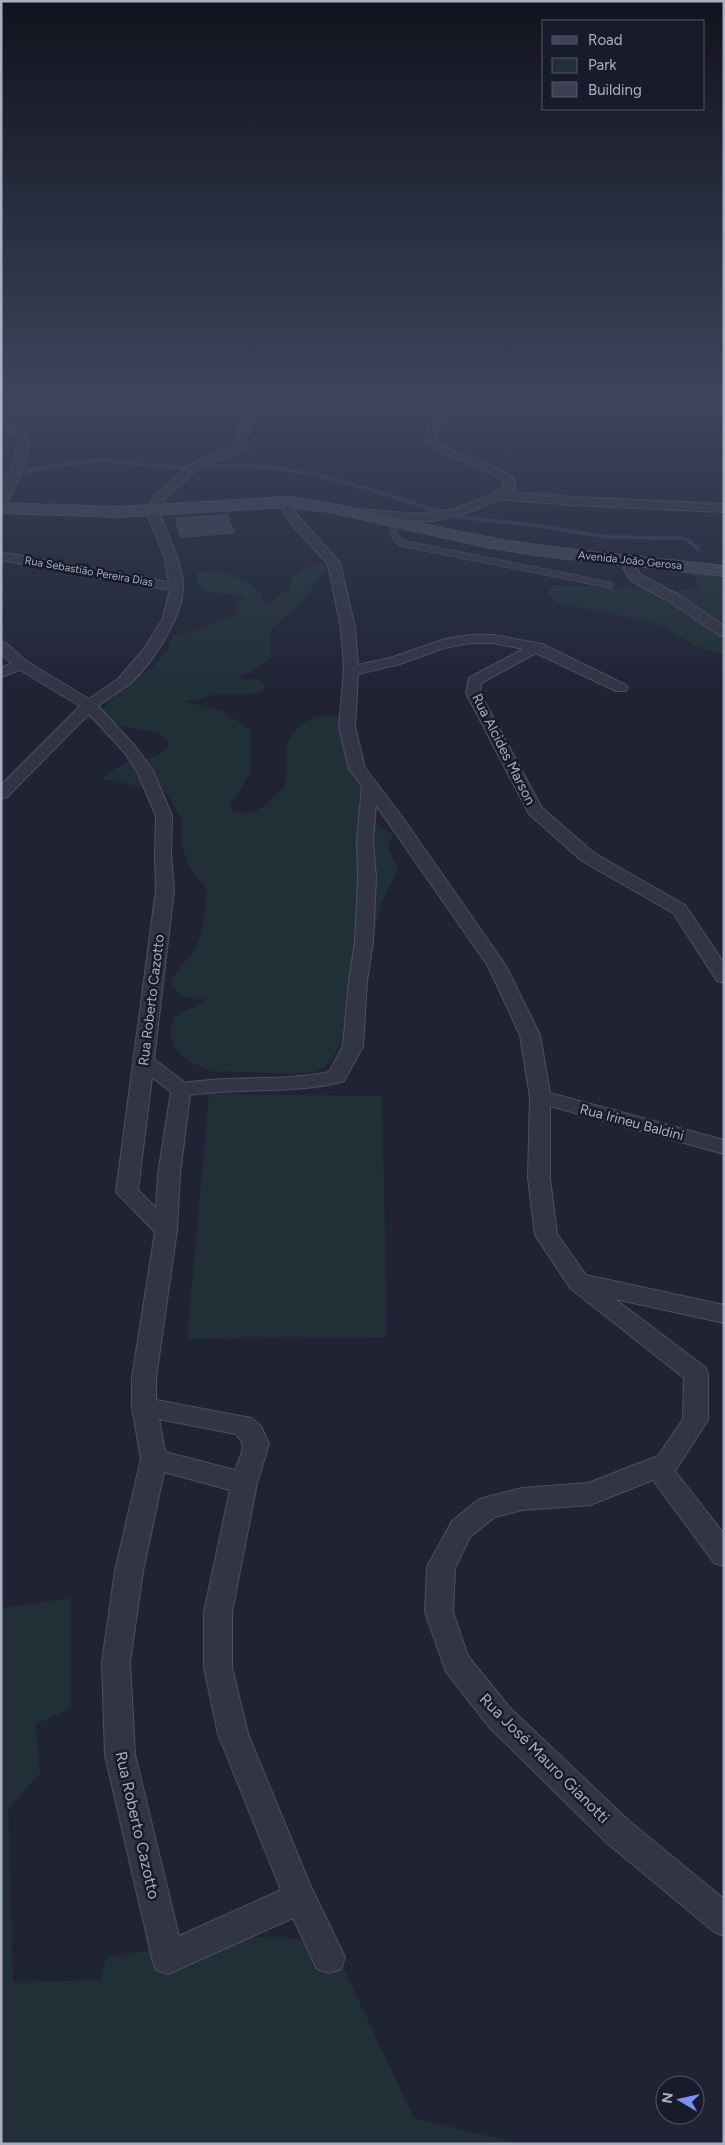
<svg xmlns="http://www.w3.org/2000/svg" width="725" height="2145" viewBox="0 0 725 2145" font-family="Figtree,sans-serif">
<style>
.green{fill:#213037}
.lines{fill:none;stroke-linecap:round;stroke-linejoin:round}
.stream{stroke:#30385a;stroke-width:4}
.building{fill:#3b4055;stroke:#1a1d2b}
.lane-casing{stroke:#4c5061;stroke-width:7}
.street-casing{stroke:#4c5061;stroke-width:2}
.secondary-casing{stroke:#4c5061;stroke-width:2}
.lane{stroke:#323545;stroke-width:5.5}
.street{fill:#323545;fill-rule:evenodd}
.secondary{fill:#404358;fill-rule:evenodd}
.labels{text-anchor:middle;stroke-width:5;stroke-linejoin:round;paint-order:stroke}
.far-street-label{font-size:11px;fill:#abafc3;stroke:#181b29}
.street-label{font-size:14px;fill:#abafc3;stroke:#181b29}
.near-street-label{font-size:16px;fill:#abafc3;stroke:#181b29}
</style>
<rect width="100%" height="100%" fill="#1f2334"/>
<path class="green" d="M321,563L330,565V568L316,581L305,599L270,630L271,657C262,666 251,669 241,677L242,679L259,680L265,686L263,690L252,694H212L198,700L181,701L221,710L251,730V772L230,805L233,812C251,817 261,810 273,797C276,794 282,790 284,786C289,773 284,756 288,743C296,719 329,706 348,722L369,815L376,824L393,834L388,847L398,870L381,903L356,1018L330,1062L316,1072L297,1074L212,1071L187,1061L174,1047L170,1033L174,1017L209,999L182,997L171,984C174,970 185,964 193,952C204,934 204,912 207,891L188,864L181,841V818L167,794L157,788L142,787L102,779C109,774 115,768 123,765C137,758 162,761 169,744L163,736L154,732L81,719L100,712L122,688L154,666L168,650L169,642L174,637L204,628L221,619L240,614L237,606L245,596L203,591L197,582V573C214,567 246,578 258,591C261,593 262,598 264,602L268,603L289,590C292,570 303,569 321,563Z
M692,572L724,574V655L696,646L664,628L647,621L558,603L547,593L553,585L676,591L699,588Z
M209,1094L382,1096L387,1337L187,1339Z
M71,1598V1708L36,1724L40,1773L8,1810L13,1982L101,1980L106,1957L236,1936L330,1940L414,2118L522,2144H1V1608Z"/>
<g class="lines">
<path class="stream" d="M203,468C286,457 365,488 443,513
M22,472L51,466L102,460L184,468
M1,476L6,475
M458,517L541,526L607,537L682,538L689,541L699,550"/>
</g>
<path class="building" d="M228,513L236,534L179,539L174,517Z"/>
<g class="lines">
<defs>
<path id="lane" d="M268,397L275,405
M391,521L395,536L401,543L610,585"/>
<path id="street" d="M286,397H299L253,419L244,450L197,469L164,500L158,511C166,531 184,566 183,588C182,618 150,668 127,686C117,693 107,699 98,706L135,746L153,771L172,816L171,855L174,890L154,1059L185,1083C233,1075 282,1082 329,1072L343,1046L349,981L355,942L358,878L357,841L362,786L349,769L339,727L344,671L341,628L328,564L287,519L280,502L282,499H290L297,515L340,563L355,628L358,665L390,658L445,639L470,635H493L542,644L626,685L628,688L626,691H616L536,653L481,683L480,693L542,808L594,853L685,905L724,963V983L717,981L673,913L582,861L529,814L466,693L469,678L523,649L493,643H470L444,648L400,664L358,674L355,727L365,768L405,821L506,966L540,1035L550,1093L724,1140V1154L550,1106V1178L557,1234L586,1275L724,1305V1323L615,1299L705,1367L708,1374V1420L675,1471L724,1534V1566L714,1563L653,1480L590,1505L522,1510L495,1517L470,1537L455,1568L453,1612L468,1656L509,1707L629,1821L724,1899V1936L713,1931L607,1843L489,1727L446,1672L425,1612L427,1567L452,1521L478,1500L487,1497L522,1488L588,1483L658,1456L683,1419L684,1378L570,1288L535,1235L528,1178L530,1097L520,1035L488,966L376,805L373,841L376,878L373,942L367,981L363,1046L344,1081C294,1095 242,1087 190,1095L180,1174L177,1230L156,1378V1400L251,1418L261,1426L269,1444L257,1483L232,1612V1667L248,1734L311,1887L345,1957L341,1969L329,1973L317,1969L293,1918L168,1974L156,1970L152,1958L105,1755L102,1662L115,1571L141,1459L132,1407V1378L155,1232L116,1192L156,890L155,855L156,816L137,771L124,752L89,714L7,797L1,799V785L80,706L20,670L1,677V668L12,663L1,654V642L6,643L26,661L89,699L118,679L144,649L163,618L170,590L1,560V552L169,582L164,555L146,511L155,496L189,465L235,446L241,421L245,415ZM152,1077L171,1092L158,1174L156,1208L138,1190ZM159,1419L235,1434C249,1445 240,1456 235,1470L165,1452ZM164,1472L230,1490L204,1612V1667L218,1734L281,1890L179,1936L135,1755L130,1662L143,1571Z
M484,397H500L499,399L453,412L442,420L435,438L443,446L505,472L515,480V488L510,492L572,497L724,504V512L572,505L500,499L467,513L434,521H405L352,516L350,513L356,509C415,514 450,520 503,487V481L497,476L435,450L424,439L433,416L445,408Z
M10,422L24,431L29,441L25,464L7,503L1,506V490L13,464L19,441L15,435L5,425Z
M624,555L628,556L641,575L679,595L724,626V636L719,635L669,601L631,581L618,559Z"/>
<path id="secondary" d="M286,497C354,505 419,525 487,537C565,551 645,557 724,566V576L542,556L486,547L329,512L286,507L119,517L1,513V503L119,507Z"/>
</defs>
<use href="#lane" class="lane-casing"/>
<use href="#street" class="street-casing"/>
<use href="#secondary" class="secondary-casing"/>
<use href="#lane" class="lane"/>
<use href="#street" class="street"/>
<use href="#secondary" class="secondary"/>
</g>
<linearGradient id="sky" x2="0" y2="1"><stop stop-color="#11131d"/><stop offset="0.57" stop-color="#3c455c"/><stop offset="1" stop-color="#3c455c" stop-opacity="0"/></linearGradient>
<rect width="725" height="697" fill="url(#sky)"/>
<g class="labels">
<g class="far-street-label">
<text transform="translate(630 560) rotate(6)" y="4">Avenida João Gerosa</text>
<text transform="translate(89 571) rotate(10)" y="4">Rua Sebastião Pereira Dias</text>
</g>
<g class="street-label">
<text transform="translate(504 749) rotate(63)" y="5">Rua Alcides Marson</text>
<text transform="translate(151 1000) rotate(-83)" y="5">Rua Roberto Cazotto</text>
<text transform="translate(632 1122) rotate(15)" y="5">Rua Irineu Baldini</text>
</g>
<g class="near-street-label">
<text transform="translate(545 1758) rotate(45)" y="6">Rua José Mauro Gianotti</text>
<text transform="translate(138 1825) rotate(77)" y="6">Rua Roberto Cazotto</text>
</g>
</g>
<rect width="725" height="2145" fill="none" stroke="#abafc3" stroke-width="5"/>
<rect x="542" y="20" width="162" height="90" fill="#181b29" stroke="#535667"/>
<rect x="552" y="36" width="25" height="8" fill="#404358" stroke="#535667"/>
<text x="588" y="45" font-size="15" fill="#abafc3">Road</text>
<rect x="552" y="58" width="25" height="15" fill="#213037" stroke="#535667"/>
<text x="588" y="70" font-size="15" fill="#abafc3">Park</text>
<rect x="552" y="82" width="25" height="15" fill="#3b4055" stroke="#535667"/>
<text x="588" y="95" font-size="15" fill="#abafc3">Building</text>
<g transform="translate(680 2100) rotate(279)"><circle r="24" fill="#181b29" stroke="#535667"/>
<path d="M0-4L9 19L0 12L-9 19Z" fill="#7c8ff7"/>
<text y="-8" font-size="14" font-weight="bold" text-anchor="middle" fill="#abafc3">N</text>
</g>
</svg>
